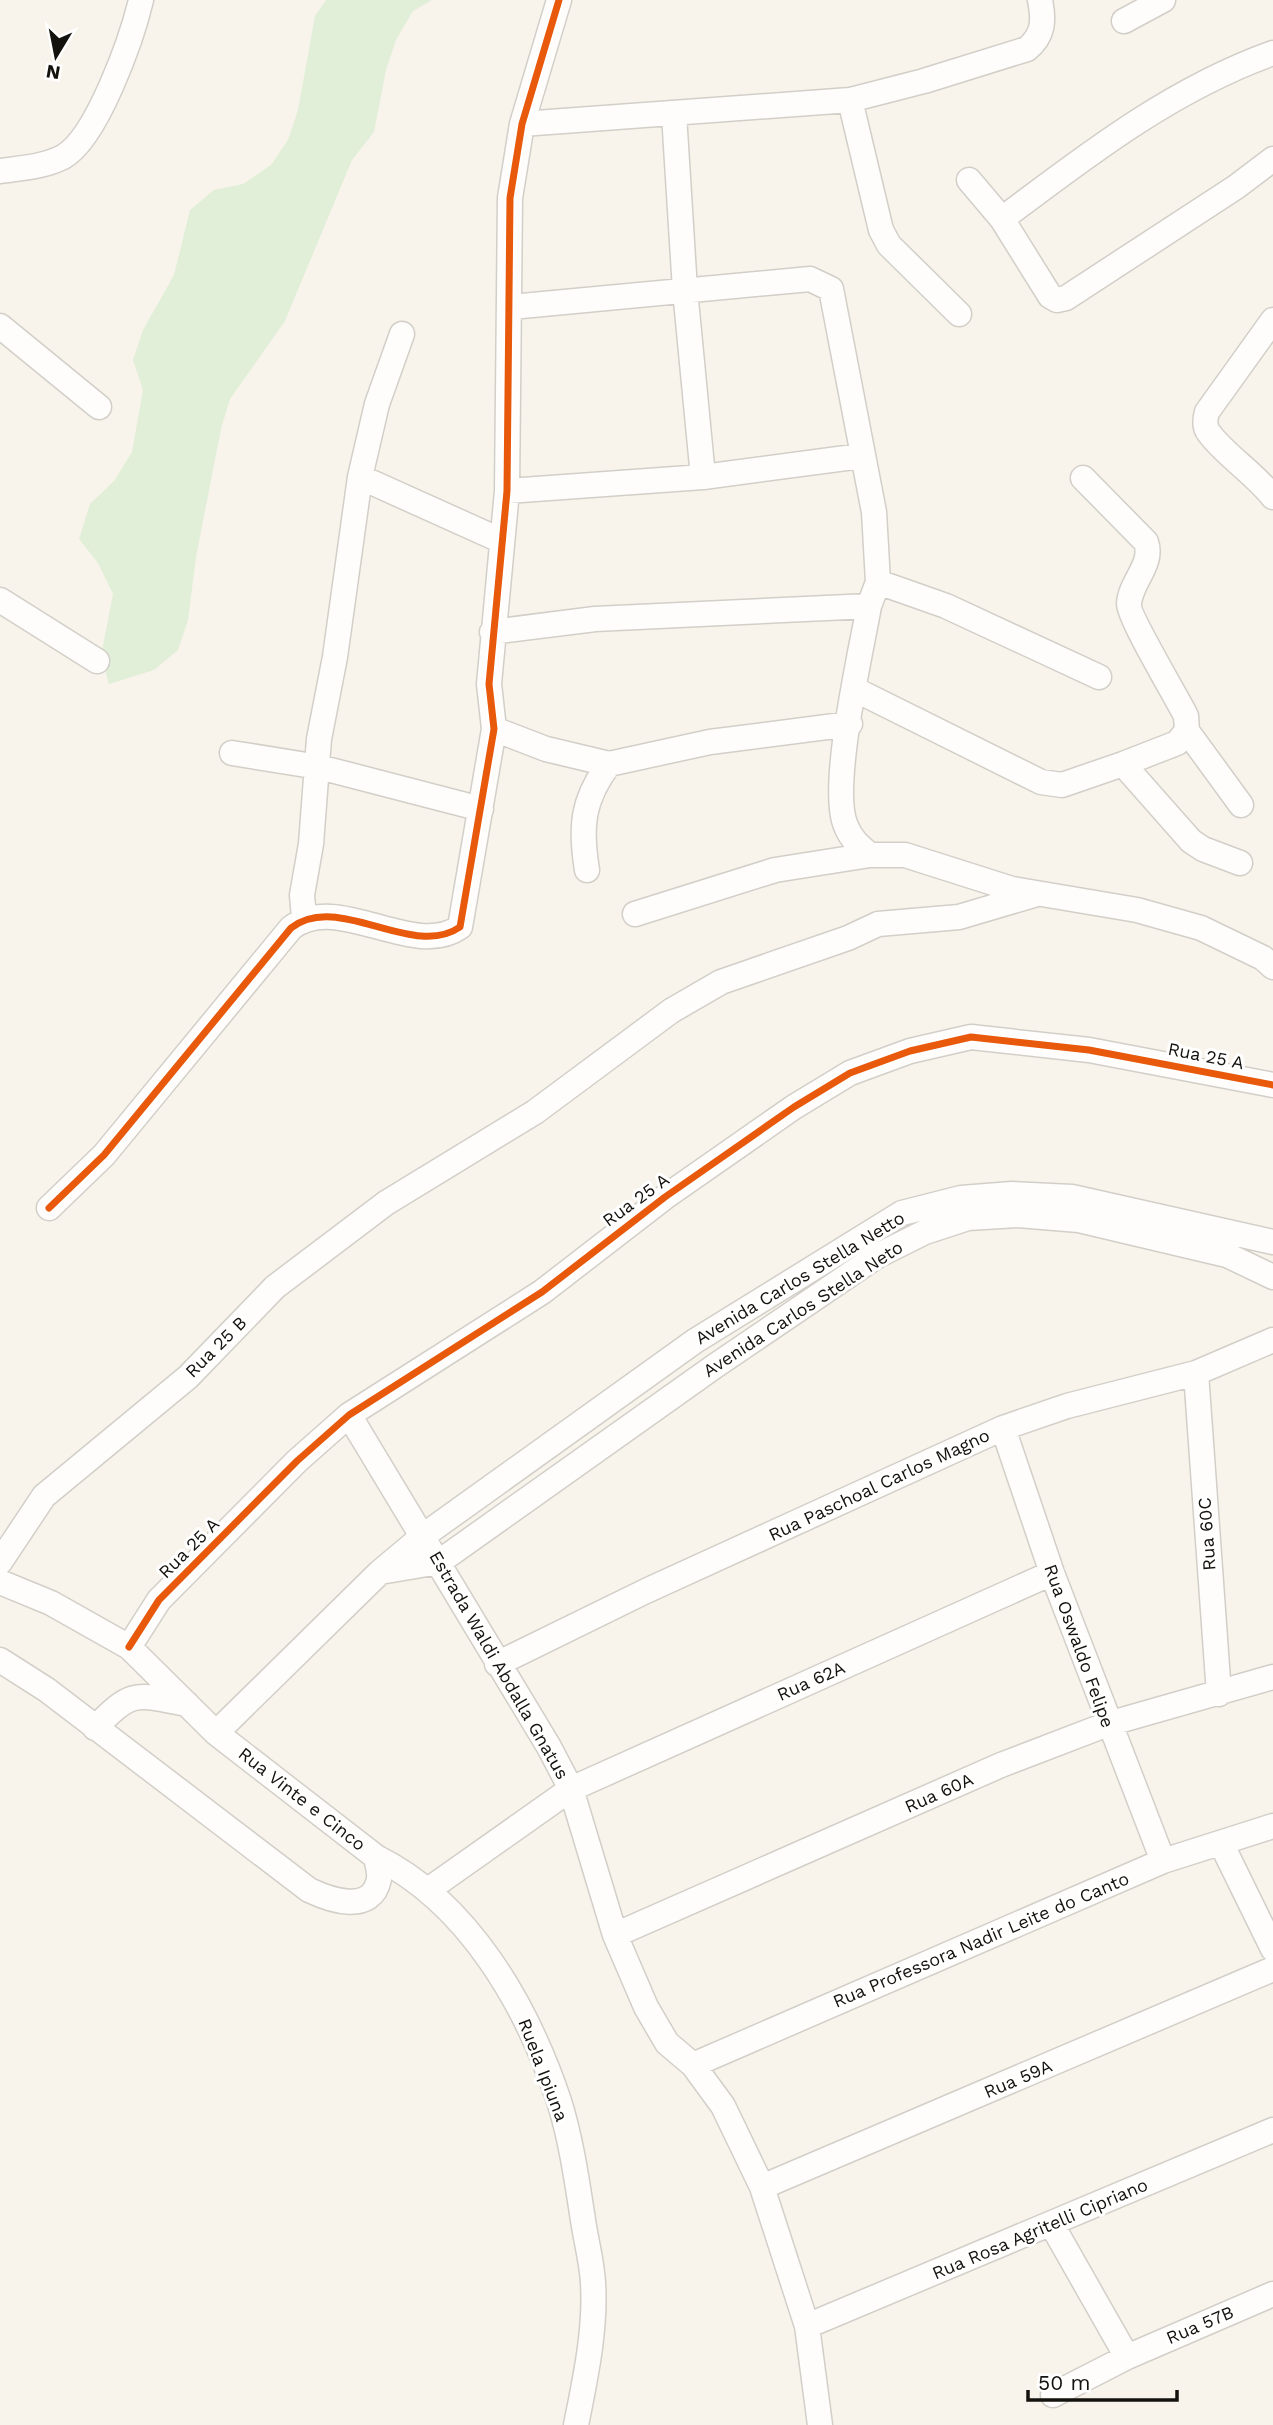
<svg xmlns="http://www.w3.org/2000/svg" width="1273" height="2425" viewBox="0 0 1273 2425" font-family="'Work Sans',sans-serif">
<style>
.green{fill:#e1eed8}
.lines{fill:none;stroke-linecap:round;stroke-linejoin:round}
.minor-casing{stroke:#d2cfc8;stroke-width:27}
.minor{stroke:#fefdfc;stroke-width:24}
.cycleway-casing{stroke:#fff;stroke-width:11}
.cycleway{stroke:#e8590c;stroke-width:7}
.labels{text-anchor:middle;stroke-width:6;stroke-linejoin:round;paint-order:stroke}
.street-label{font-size:18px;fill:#14120d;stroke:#fff}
</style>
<rect width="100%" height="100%" fill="#f8f4eb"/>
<!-- green -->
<path class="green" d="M326,0H432L413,11L396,40L386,70L374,132L352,160L285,321L230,399L221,429L196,557L188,620L178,650L154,670L109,684L101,656L113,594L98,563L79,539L90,504L114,481L132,452L143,390L133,360L143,330L174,275L190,210L214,190L243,184L271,165L288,140L298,110L315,16Z"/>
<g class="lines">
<defs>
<path id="minor" d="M1124,21L1163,0
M850,100L881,230L889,245L959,314
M674,114L685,290L703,477
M522,124L850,100L924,81L1027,49C1044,35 1044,20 1040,0
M0,171C22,168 43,167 63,157C97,138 132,38 141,0
M969,180L1002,219L1050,296L1057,300L1066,298L1236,187L1273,159
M1002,219C1087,155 1172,89 1273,53
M511,307L810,279L831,289L874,512L878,582L869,606C861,652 829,789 846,826C851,839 859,846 870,855
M1273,320L1207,412C1205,419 1204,427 1209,433C1224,454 1254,473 1273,497
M0,326L99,407
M360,477L502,541
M1083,478L1146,542C1154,564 1130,582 1129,604C1128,616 1177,698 1186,716L1187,731L1241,805
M507,491L703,477L861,456
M878,582L946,606L1099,677
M0,600L97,661
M492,632L595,619L869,606
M854,689L1041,782L1062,785L1123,764L1177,743L1187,731
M494,729L546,749L609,764L710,742L850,724
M232,753L319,767L481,809
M1123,764L1191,841L1203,849L1240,863
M587,870C580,827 582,800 609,764
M635,914L775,870L870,855H905L1012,889L1137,910L1201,928L1263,958L1273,967
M304,918L302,895L311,844L319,739L335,657L360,477L377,404L402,334
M49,1208L104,1155L291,928C338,891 413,960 460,927L494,729L489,684L507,491L510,198L522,124L559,0
M1196,1373L1219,1694
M349,1415L549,1747L571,1789L615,1935L646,2007L667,2043L693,2065L723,2106L762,2187L807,2326L820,2425
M1003,1428L1052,1573L1163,1861
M0,1562L44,1496L188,1377L275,1287L386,1203L535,1112L671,1011L721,982L848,938L878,924L959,917L1037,894
M380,1572L439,1562L715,1366L877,1256L925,1232L968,1218L1018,1215L1079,1220L1227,1255L1273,1277
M0,1582L51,1603L129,1647L216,1733L376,1857C377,1863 380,1873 379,1879C372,1915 330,1900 309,1890L47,1690L0,1660
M129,1647L159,1600L297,1461L349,1415L542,1292L665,1197L794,1107L850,1073L910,1051L971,1037L1089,1050L1273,1085
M497,1664L646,1591L1003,1428L1067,1406L1196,1373L1273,1340
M95,1728C133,1689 135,1694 187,1704
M216,1733L380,1572L423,1536L695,1341L902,1213L961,1198L1012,1194L1072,1197L1273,1242
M1221,1843L1273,1949
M376,1857C469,1903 527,2006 559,2101C571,2139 577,2181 583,2220C586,2241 592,2262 593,2283C596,2330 585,2380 576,2425
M428,1890L571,1789L1052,1573
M615,1935L1001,1765L1108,1724L1273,1677
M693,2065L1163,1861L1273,1826
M762,2187L1273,1969
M1052,2225L1127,2357
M807,2326L1273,2130
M1053,2395L1127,2357L1273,2294"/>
</defs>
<!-- minor casing -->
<use href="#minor" class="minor-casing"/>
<!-- minor -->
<use href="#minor" class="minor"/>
<defs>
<path id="cycleway" d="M49,1208L104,1155L291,928C338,891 413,960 460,927L494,729L489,684L507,491L510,198L522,124L559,0
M129,1647L159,1600L297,1461L349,1415L542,1292L665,1197L794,1107L850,1073L910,1051L971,1037L1089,1050L1273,1085"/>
</defs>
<!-- cycleway casing -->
<use href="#cycleway" class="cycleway-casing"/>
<!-- cycleway -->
<use href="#cycleway" class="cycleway"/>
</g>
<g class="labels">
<!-- street labels -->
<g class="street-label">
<text transform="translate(1206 1056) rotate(11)" y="6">Rua 25 A</text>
<text transform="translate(636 1200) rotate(-36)" y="6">Rua 25 A</text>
<text transform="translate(800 1278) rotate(-31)" y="6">Avenida Carlos Stella Netto</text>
<text transform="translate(803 1309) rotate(-33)" y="6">Avenida Carlos Stella Neto</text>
<text transform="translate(216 1347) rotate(-45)" y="6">Rua 25 B</text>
<text transform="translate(879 1485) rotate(-25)" y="6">Rua Paschoal Carlos Magno</text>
<text transform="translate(1207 1534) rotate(-94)" y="6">Rua 60C</text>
<text transform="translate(189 1548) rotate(-45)" y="6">Rua 25 A</text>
<text transform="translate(1079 1646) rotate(70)" y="6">Rua Oswaldo Felipe</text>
<text transform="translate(499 1665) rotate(60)" y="6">Estrada Waldi Abdalla Gnatus</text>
<text transform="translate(811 1681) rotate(-24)" y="6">Rua 62A</text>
<text transform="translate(939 1793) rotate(-24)" y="6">Rua 60A</text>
<text transform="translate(302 1799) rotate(38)" y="6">Rua Vinte e Cinco</text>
<text transform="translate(981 1940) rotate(-23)" y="6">Rua Professora Nadir Leite do Canto</text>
<text transform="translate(543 2070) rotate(69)" y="6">Ruela Ipiuna</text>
<text transform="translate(1018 2079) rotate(-23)" y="6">Rua 59A</text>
<text transform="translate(1040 2229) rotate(-23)" y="6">Rua Rosa Agritelli Cipriano</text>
<text transform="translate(1200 2325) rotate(-23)" y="6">Rua 57B</text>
</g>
</g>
<!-- north arrow -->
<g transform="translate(56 56) rotate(190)" stroke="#ffffff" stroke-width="5" paint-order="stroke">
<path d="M0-5L12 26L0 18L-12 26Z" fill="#14120d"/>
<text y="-10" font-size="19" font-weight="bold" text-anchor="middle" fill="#14120d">N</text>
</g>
<!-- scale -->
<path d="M1028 2390v10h149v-10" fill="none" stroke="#14120d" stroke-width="3.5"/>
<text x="1038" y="2390" font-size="21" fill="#14120d" stroke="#ffffff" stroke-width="5" paint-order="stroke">50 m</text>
</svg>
